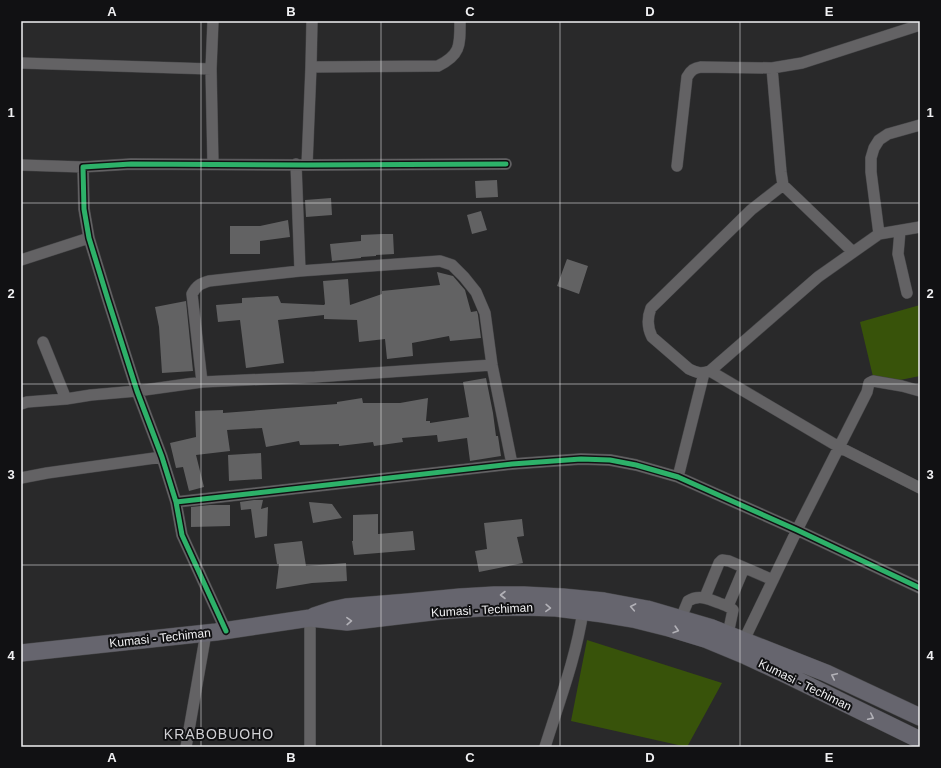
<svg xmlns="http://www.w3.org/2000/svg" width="941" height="768" viewBox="0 0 941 768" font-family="Arial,sans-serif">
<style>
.green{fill:#38530a}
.building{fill:#626263}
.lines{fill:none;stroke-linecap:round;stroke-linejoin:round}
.minor-casing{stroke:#464648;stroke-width:12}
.highway-casing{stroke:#464648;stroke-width:18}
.minor{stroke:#636264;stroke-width:11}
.highway{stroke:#66656e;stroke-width:17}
.cycleway-casing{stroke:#111113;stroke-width:8}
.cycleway{stroke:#2db169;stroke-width:5}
.oneway{stroke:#b2b1b7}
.grid{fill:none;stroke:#f0f0f2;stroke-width:1;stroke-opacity:0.55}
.labels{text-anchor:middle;stroke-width:4;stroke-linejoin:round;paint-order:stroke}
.street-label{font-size:12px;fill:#f0f0f2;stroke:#111113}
.quarter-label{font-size:14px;letter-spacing:1px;fill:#d0d0d4;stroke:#111113}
.neatline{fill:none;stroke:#f0f0f2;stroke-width:1.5}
.grid-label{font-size:13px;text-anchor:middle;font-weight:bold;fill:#f0f0f2}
</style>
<rect width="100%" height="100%" fill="#29292a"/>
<!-- green -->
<path class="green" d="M920,305V376L875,385L860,322Z
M587,640L722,683L687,747L571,721Z"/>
<!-- building -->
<path class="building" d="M497,180L498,197L476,198L475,181Z
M331,198L332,215L306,217L305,200Z
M481,211L487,230L472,234L467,215Z
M288,220L290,237L260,241V254H230V226H260Z
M382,234H393L394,254L376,255V256L361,257V258L332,261L330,244L361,241V235Z
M567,259L588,266L579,294L557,286Z
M437,272L453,276L465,290L471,312L477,311L478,315L481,338L450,341L449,336L412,343L413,356L387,359L385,339L359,342L357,320L324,319V315L278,320L284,363L246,368L240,320L218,322L216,305L242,303V298L278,296L281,303L324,305L325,304L323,281L348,279L350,305L382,294V291L440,285Z
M186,301L193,371L162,373L159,327L155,307Z
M486,378L493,413L496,436H498L501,456L470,461L467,438L438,442L437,435L402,438L403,442L374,446L373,442L339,446V444L300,445L299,441L266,447L262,428L227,430L230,451L196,455L204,487L189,491L183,467L176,468L170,443L196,437L195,411L223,410V413L337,404V402L362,398L363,403H400L428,398L426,421H430V423L469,417L463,382Z
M261,453L262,479L229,481L228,455Z
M254,500H263L261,509L268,507L267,536L255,538L251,509L241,510L240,502Z
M309,502L332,504L342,518L313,523Z
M210,505H230V526L191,527V507Z
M378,514V534L413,531L415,550L354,555L352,541H353V515Z
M522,519L524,536L517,537L523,563L479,572L475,551L487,549L484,523Z
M302,541L306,566L346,563L347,581L312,583L276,589L279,564H277L274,544Z"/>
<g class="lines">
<defs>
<path id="minor" d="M213,21L211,69L213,164
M21,63L211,69
M311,67L438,66C461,55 460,45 460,21
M772,68L781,172L783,185L853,252
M296,164L300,271
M21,165L83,167
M307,165L311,67L312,21
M677,166L687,77C691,70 694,68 701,67L772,68L802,63L920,25
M783,185L751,210L651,308C647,318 647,327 652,337L689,369C697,373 702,374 710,371L818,277L879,234L920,227
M900,231L898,254L907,293
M879,234L871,172V158L874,148L879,140L888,134L920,125
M21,260L89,238
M43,342L66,399L91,395L137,391L202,382L315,377L492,365
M710,371L839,447L920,488
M202,382L192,294C197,285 200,284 209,281L300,271L440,261L452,265L464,277L476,292L485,313L492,365L512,464
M21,404L27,402L66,399
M678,477L704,373
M21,478L47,473L162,457
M176,502L512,464L581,459L610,460L636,465L678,477L797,530L920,588
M705,597L719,563L722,560L729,561L773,580
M728,606L744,568
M681,618L688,601C699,594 709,599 719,603C724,605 729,606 733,610L728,634
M226,631L182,535L176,502L162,457L137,391L108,300L89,238L84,209L83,167L131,164L307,165L506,164
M744,640L797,530L867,392L869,383L873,381L902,386L920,391
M186,747L206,633
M310,747V618
M545,747C559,702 576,658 583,611"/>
<path id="highway" d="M314,616L332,610L346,607L408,602L460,597L494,595H524L563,597L604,601L647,609L712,628L826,673L920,717
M21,653L216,632L310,618L347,622L440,611L480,608L522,607L556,608L603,614L633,619L669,628L705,639L746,656L787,675L920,740"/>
</defs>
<!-- minor casing -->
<use href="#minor" class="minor-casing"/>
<!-- highway casing -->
<use href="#highway" class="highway-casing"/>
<!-- minor -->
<use href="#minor" class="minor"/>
<!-- highway -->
<use href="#highway" class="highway"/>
<defs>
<path id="cycleway" d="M176,502L512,464L581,459L610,460L636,465L678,477L797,530L920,588
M226,631L182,535L176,502L162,457L137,391L108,300L89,238L84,209L83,167L131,164L307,165L506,164"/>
</defs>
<!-- cycleway casing -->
<use href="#cycleway" class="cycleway-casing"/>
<!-- cycleway -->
<use href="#cycleway" class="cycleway"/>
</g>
<!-- one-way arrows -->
<defs><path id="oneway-chevron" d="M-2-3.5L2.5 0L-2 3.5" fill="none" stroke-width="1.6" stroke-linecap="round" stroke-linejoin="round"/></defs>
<g class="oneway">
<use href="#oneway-chevron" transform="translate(503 595) rotate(-180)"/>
<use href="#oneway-chevron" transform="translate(633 607) rotate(-169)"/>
<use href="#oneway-chevron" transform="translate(548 608) rotate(2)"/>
<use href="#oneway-chevron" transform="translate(349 621) rotate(-2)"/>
<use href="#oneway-chevron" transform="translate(676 630) rotate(17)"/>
<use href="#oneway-chevron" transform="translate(834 676) rotate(-155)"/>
<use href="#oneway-chevron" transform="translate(871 717) rotate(26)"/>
</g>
<!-- grid -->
<path class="grid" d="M201,21V747M381,21V747M560,21V747M740,21V747M21,203H920M21,384H920M21,565H920"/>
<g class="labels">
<!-- street labels -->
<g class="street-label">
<text transform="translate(482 610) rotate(-3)" y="4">Kumasi - Techiman</text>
<text transform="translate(160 638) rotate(-6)" y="4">Kumasi - Techiman</text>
<text transform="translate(805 685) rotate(26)" y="4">Kumasi - Techiman</text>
</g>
<!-- quarter labels -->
<g class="quarter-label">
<text x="219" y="739">KRABOBUOHO</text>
</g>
</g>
<!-- border -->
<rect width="941" height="768" fill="none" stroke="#111113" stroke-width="44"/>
<rect x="22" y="22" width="897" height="724" class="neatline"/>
<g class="grid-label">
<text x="112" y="16">A</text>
<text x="291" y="16">B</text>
<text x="470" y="16">C</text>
<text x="650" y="16">D</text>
<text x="829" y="16">E</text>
<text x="11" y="117">1</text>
<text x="930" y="117">1</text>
<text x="11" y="298">2</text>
<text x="930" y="298">2</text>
<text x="11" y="479">3</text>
<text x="930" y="479">3</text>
<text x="11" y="660">4</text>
<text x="930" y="660">4</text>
<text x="112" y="762">A</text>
<text x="291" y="762">B</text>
<text x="470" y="762">C</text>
<text x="650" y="762">D</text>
<text x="829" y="762">E</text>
</g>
</svg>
